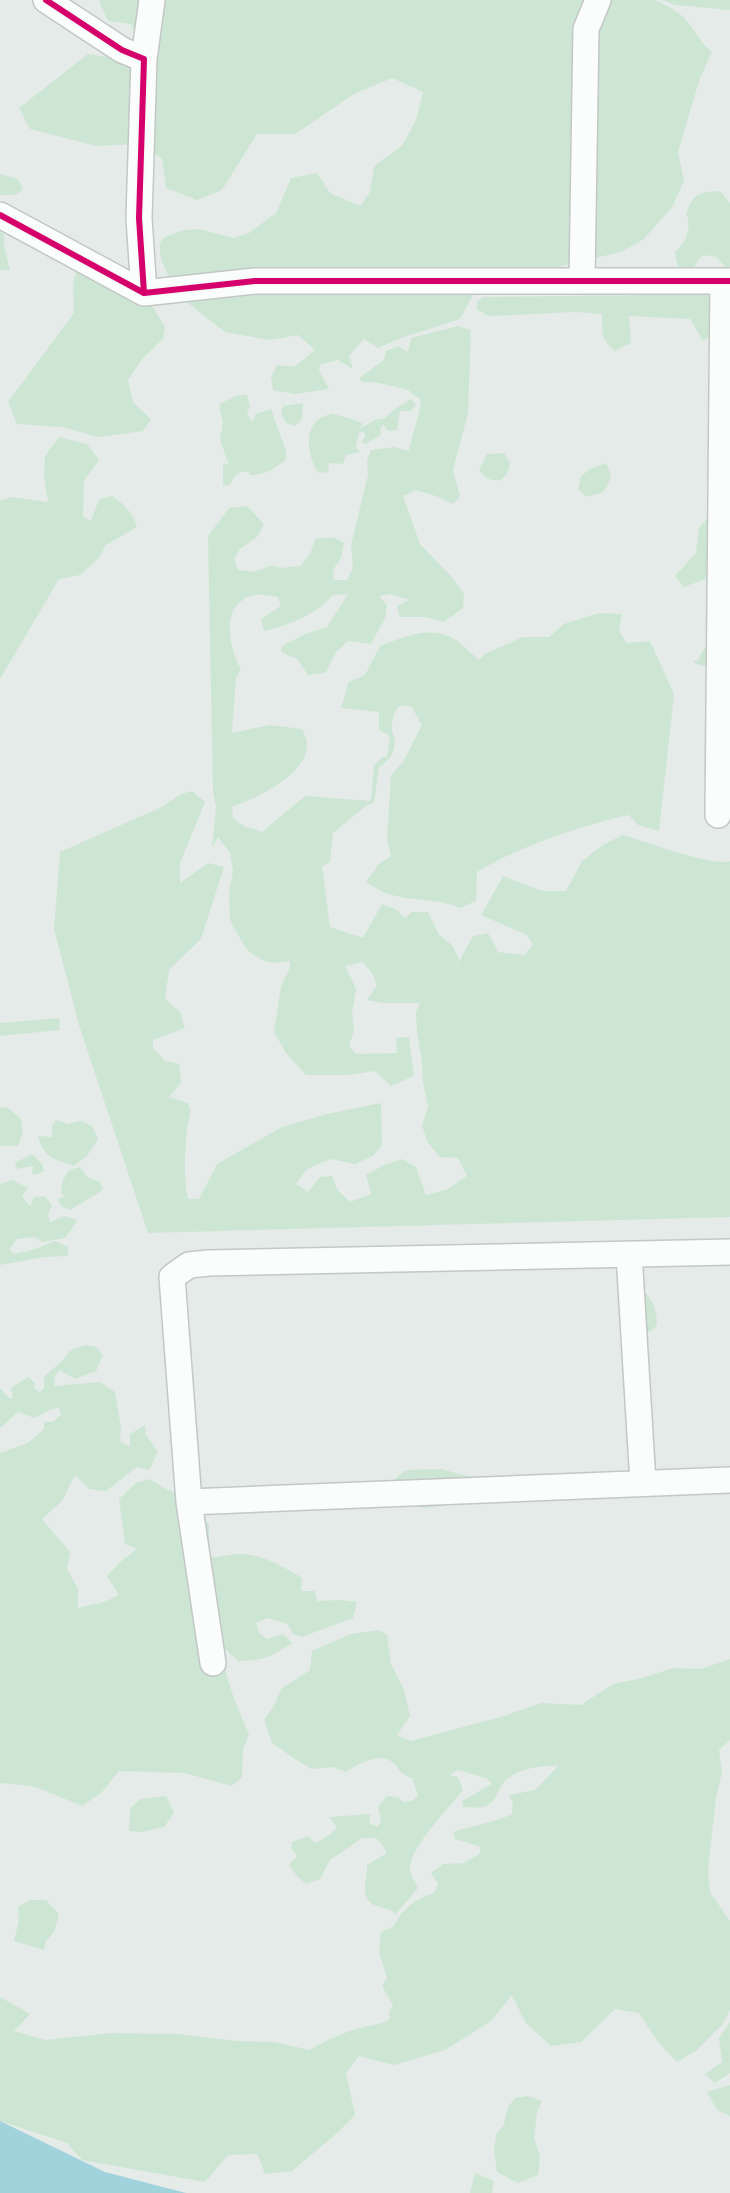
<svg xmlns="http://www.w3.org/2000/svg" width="730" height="2193" viewBox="0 0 730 2193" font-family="Inter,sans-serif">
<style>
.green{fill:#cde6d4}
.water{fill:#a1d3dd}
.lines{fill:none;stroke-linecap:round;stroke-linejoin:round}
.minor-casing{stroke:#c2c8c5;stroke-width:28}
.minor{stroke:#fbfcfc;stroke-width:25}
.cycleway-casing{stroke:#f3faf6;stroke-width:9}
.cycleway{stroke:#d6006c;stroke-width:6}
</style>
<rect width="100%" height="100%" fill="#e5ebe8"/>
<!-- green -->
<path class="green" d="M101,0H655C665,5 677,10 685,19C696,31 698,40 712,52L700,78L678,152L684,181L672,207L644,239L621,252L526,274L476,290L460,319L404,337L378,348L364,339L349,356L353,369L338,360L321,364L319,370L329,389L295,394L273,390L271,377L277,365L294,367L315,350L298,335L270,340L225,332L179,296L169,278L160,256V243L163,238L183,230L199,229L233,238L249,233L276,213L291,178L317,173L330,193L360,206L370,192L374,166L402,146L416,120L423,92L392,78L354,94L295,134H257L222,190L197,200L166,188L162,158L138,144L96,146L30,129L19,108L88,54L136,62L139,45L131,24L108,21L99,2Z
M662,0H730V10L675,5Z
M0,174L18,179L23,190L15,195H0Z
M720,191L730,203V284L726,268L717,257L703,255L698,260L692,271H679L675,252C685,244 693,227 686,214C693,193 699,192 720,191Z
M0,232L4,234V245L10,270H0Z
M77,268L151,304L165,327L163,339L143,358L128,380L133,402L151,419L143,431L98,437L62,427L17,424L8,402L74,313L73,284Z
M730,294V323L703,341L690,319L629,316L631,343L615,351C601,340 602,332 602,314L576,312L489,316L477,310V302L483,297Z
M458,326L471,330L468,413L453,470L460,496L453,504L439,497L416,490L403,496L420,544L452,577L464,594L463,608L444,622L426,617H400L397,606L409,600L391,594L379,596L387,605L385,618L371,644L348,641L337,651L325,673L308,675L297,659L281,652L282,646L305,634L327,627L348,594L333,595C315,615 290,625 264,631L261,619L281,606L278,597C272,596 261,594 254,595C220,603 228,647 241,669L236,678L232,733L270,725L302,729C304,733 307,739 307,744C308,775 256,798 232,807L233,818L244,826L262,832L305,796L371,801L374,765L383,757H387L390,736L379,730V712L341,708L349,682L365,675L380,646C401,638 430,625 452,638C462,643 470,653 479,660L485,654L523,637H549L564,624L599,613L622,614L619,630L626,643L650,641L674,694L659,831L638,825L629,815C582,825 518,847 477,872L476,901L460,908C434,897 407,902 383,892C377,889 371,885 366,882L379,864L391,856L387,840L391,775L403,762L422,725L411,706H399C395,712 391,721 392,729C392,733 395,736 395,741C395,753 389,761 379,767L374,803L367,805L333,833L330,862L322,866L330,927L363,938L382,904L397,910L405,918L412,912H428L439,935L452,945L459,959L456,967L473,936L488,933L498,952L524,955L533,945L527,935L481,915L503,876L543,891H566L582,861L603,845L623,835C646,841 710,867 730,861V1217L148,1233L79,1025L54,929L60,852L162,807L181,794L192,791L205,802L180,863V883L208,863L224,867L201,939L169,970L165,999L180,1012L185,1028L153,1040V1048L165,1061L179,1064L181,1083L169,1097L188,1103C193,1115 188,1117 187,1129C185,1151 183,1178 188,1199H199L217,1164L282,1127L327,1114L381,1103L382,1145L373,1156L355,1164L330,1159L307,1169L296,1184L308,1192L320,1177L332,1176L337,1189L350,1202L371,1194L366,1175L384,1165L402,1159L416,1167L426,1195L446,1190L467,1176L458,1158L440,1157L428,1143L422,1126L428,1106L423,1083L422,1062L417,1032L416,1012L420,1003H384L367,1000L377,985L372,973L363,962L345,966L356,989L352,1013L354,1031L349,1046L356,1054L397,1053L396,1038L409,1037L414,1076L391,1086L375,1071L349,1075H306L286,1053L274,1032L281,986L290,967V961L272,963L260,959L247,950L230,921L229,893L233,871L230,853L218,837L212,848L216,807L213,792L208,536L229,508L247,506L264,524L257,537L240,549L234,559L238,570L254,572L272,565L280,568L300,566L310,554L315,539L333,537L344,543L341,558L333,570L334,580H347L353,568L351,545L368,475L367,460L371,450L394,447L409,451C412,434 419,418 421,400L408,390L379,383L363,382L359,378L384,360L386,351L398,346L408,352L411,338Z
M238,395H247L250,406L247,413L252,422L256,414L271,409L286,451V459C276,468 264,476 250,475L249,472C237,471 235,475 230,485L223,486V466L224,463L229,465L220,440L223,422L219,404Z
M411,399L416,405L411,411H400L397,430L387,431L383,424L380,430L381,435L366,444L361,442L366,435L363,432L359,433L356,447L360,452L346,455L343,464L329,463L328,472L319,473C310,463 304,436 314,424C317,419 326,416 331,413C342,417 353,418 363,424L358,429L375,420L385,418L395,409Z
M303,403L302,419L295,426L286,423L281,413L283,406Z
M59,437L87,444L99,460L84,481L83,517L91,521L99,499L112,496C125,505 133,513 137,527L106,545L98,559L80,575L59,579L0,679V501L11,497L48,502L44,476L45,456Z
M504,453L510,463L508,472L501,480C490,481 486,479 479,470L487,454Z
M607,463L611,478L603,492L587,497L578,489L581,476L590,469Z
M718,506L716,575L684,587L675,576L696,553L699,528Z
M706,646L715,651L714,668L696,664L692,661H697Z
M59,1018L60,1030L0,1036V1023Z
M0,1107L8,1108L21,1119L23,1133L18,1146H0Z
M56,1120L68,1124L81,1121L92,1126L98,1139L87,1156L74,1166C54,1159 44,1158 38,1136L52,1137V1126Z
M32,1154L42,1164L44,1172L32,1175L33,1166L16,1169L15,1163Z
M80,1167L87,1177L100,1182L103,1190L70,1210L61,1206L58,1199L65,1196L61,1193L62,1182L69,1170Z
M12,1180L28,1188L22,1197L30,1206L34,1197L45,1196L52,1206L48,1214L50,1222L64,1216L78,1220L65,1238L43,1242L34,1237L17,1239L9,1250L15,1254L32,1250L55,1241L68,1247V1256L44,1257L0,1265V1184Z
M637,1293L647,1294C654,1304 657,1312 657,1325L651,1331L644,1332Z
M85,1345L96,1347L103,1355L96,1371L75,1379L59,1370L55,1377L54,1386L100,1382L115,1392L121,1428L120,1441L130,1447V1434L145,1425L146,1435L158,1452L149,1470L137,1467L106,1491L89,1489L75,1475L62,1501L42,1519L70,1552L67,1569L78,1589V1608L104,1602L119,1595L107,1576L120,1562L137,1549L125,1544L119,1499L136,1483L150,1479L167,1490L184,1495L197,1509L209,1525V1558C219,1557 230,1554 240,1554C262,1554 284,1567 302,1578L301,1591H315L317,1601L340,1600L357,1602L353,1618L302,1637L293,1634L287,1624L268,1618L256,1623L259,1633L267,1639L283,1634L292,1643C271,1657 263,1661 238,1661L224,1648C223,1680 238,1705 249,1735L243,1749L242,1778L231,1786L185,1773L119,1771L102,1792L82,1806L36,1787L4,1783L0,1784V1453L28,1443L44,1429V1422H53L61,1415L59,1408L52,1409L34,1418L18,1412L0,1428V1388L9,1398H13L11,1388L28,1377L35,1383L34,1389L40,1392L44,1388V1377L64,1359L69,1351Z
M441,1469L472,1477L474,1497C447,1506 415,1517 393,1494L396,1478L406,1470Z
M379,1630L387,1635L391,1664L404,1690L410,1716L397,1735L411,1741L504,1716L541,1703L581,1705L613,1684L642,1678L673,1668L701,1669L730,1659V1740L719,1750L722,1772L716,1797L708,1869L710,1892L730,1921V2010L722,2025L697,2050L677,2062L658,2042L639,2013L615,2009L581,2042L551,2046L526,2023L512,1995L491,2021L445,2050L394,2065L359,2056L346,2073L355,2115L336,2134L292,2171L265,2174L257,2154L228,2155L205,2182L82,2160L67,2143L0,2121V1997L30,2014L14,2031L45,2040L112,2033L178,2034L237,2041L275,2042L309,2050C326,2041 341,2033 360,2028C371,2025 379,2025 390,2019L389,2013L393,2005L382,1986L387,1978L379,1952L381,1932L394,1926C402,1908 417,1899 435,1892L438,1884L431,1873L443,1864L464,1863L479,1854L481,1847L455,1839L453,1832C473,1825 493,1823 512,1814L513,1803L509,1795L535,1790L558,1766C543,1764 510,1770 502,1785C496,1794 496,1801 486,1806C480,1809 470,1807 463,1807L462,1801L492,1784L486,1778L458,1770L449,1775L458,1777L463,1790C449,1808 412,1845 410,1867C409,1874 415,1882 418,1888L396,1914C388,1907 383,1909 374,1905C358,1897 368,1878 367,1865L387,1853L383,1846L376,1838H362L330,1860L320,1879L306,1884L297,1876L289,1865L297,1856L291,1848L292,1842L308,1836L316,1843L331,1834L337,1827L329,1817L371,1814L369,1823L378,1827L381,1820L378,1807L387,1796L398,1797L403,1802L412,1801L418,1796L412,1778C395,1772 400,1766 391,1761C376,1753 358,1764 346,1772L333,1767L312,1769L295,1759L272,1743L264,1720L275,1704L281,1689L310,1670L312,1651L351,1634Z
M166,1796L174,1813L164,1827L142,1832L129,1831L130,1809L140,1799Z
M30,1900H46L59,1914L54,1932L46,1941L44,1950L14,1941L19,1920L18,1907Z
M730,2022V2073L715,2083L705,2074L722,2062L719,2038Z
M730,2085V2116L717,2110L707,2092Z
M528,2096L542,2101L537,2113L534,2138L540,2156L538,2175L518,2183L497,2172L494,2151L496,2135L504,2124L508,2107L515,2098Z
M475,2173L494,2181L492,2193H470Z"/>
<!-- water -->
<path class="water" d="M0,2121L105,2172L186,2193H0Z"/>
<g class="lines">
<defs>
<path id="minor" d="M46,0L122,50L144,59L139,218L144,293
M144,59L152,0
M0,215L144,293L255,281H730
M582,281L586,29L598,0
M718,815L723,281
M629,1254L643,1483
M189,1502L730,1480
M213,1663L189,1502L172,1277L189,1265L209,1263L730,1252"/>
</defs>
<!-- minor casing -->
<use href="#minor" class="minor-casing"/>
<!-- minor -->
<use href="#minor" class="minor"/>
<defs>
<path id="cycleway" d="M46,0L122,50L144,59L139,218L144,293
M0,215L144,293L255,281H730"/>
</defs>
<!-- cycleway casing -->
<use href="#cycleway" class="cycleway-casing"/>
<!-- cycleway -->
<use href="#cycleway" class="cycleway"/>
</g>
</svg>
